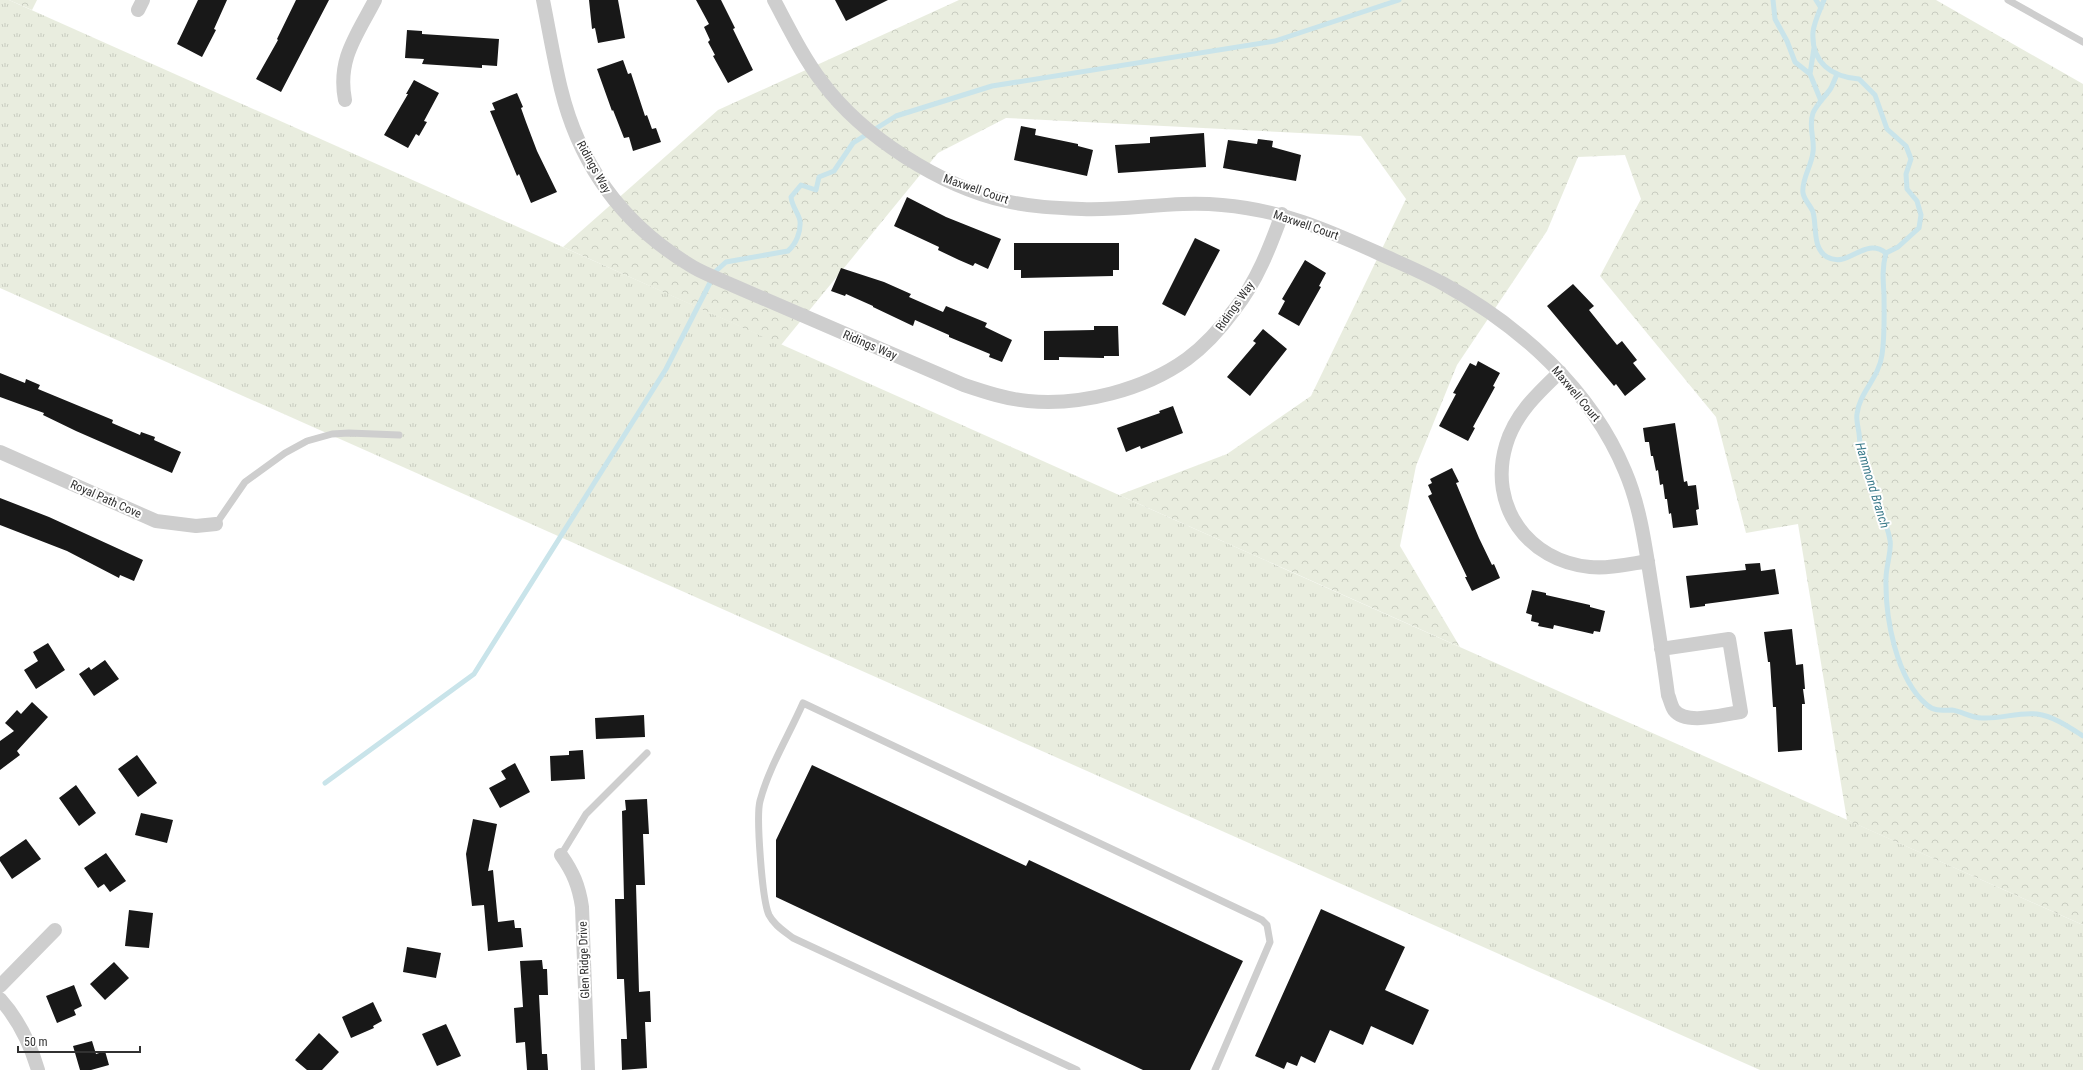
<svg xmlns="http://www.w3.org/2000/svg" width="2083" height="1070" viewBox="0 0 2083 1070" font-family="'Roboto Condensed',sans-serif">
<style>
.grass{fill:url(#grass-tufts)}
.forest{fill:url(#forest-crowns)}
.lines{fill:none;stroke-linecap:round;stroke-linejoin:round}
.stream{stroke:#c9e4ea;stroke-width:5}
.building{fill:#181818}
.service{stroke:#cecece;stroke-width:7}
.minor{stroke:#cecece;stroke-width:14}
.labels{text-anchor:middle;stroke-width:4;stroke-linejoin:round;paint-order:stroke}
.street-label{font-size:12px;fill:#313131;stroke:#fff}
.water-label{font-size:13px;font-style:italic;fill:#3d7c8c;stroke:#fff}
</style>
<defs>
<pattern id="grass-tufts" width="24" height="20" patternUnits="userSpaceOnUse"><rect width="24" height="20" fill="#e9eddf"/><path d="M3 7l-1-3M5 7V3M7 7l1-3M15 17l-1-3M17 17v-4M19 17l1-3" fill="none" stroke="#c8ccc0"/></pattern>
<pattern id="forest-crowns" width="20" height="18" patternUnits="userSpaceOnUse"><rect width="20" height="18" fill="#e9eddf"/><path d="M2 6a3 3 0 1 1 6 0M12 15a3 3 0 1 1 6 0" fill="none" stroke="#c8ccc0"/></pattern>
</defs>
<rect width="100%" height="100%" fill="#fff"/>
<!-- grass -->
<path class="grass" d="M0,0H9L2083,925V1070H1760L0,288Z"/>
<!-- forest -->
<path class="forest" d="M9,0H37L32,10Z
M959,0H1936L2083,84V925L1847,820L1798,524L1746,533L1716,417L1600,276L1641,199L1625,155L1578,157L1547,231L1457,365L1416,466L1400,546L1460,647L1119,495L1227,454L1311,396L1406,199L1361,136L1006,118L938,153L781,345L563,247L718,110Z"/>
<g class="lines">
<!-- stream -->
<path class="stream" d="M1773,0L1775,19L1787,41L1795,62L1810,74L1821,101
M1816,0L1821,8
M1824,0C1820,10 1814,22 1813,32C1811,63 1832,77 1859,79L1875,95L1887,129L1906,146L1911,159L1906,174L1907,189L1917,201L1921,215L1919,228L1898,247L1886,253C1882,267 1883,280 1884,294C1884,314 1885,335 1882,355C1879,378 1859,393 1857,414C1856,419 1858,427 1859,433C1860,451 1864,471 1871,489C1878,506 1887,522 1890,540C1892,549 1886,567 1886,578C1885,617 1896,679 1927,705C1935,712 1943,710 1952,710C1961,711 1971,718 1982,718C2001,719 2018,712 2037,714C2053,716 2069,727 2083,736
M1810,74L1814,48
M1837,74C1835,79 1833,84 1831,88C1825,97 1817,104 1813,113C1808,127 1815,139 1813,152C1812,165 1801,180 1803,193C1804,200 1811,206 1813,212C1817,226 1812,248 1827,257C1849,269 1864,236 1886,253
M325,783L474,674L666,369L716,271L726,262L788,251C796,244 801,232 800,221C799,214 792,207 791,197L801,185L816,190L819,177L834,171L853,143L896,116L992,86L1275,41L1399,0"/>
</g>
<!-- building -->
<path class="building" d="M198,0H227L214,29L216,30L202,57L177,44Z
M296,0H329L281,92L256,79L278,40L277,39Z
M589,0H618L625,38L598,43L595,28L592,29Z
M696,0H721L735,28L733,29L753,70L728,83L713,56L715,55L708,42L710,40L704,27L709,24Z
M835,0H888L846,21Z
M407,30L422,31V34L499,39L497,66L482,65V68L422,64L424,59L405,58Z
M623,60L628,74L631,73L645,116L647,115L652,129L656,128L661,142L633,151L629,137L624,138L613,110L612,111L597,69Z
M414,80L439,93L424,121L427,122L419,136L416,134L408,148L384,135L408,94H406Z
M517,93L523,107L521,108L526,122L537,151L557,192L531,203L519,174L517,176L490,111L495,110L492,103Z
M1021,126L1036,129L1035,135L1078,144V146L1093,150L1087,176L1014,160Z
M1204,133L1206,167L1118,173L1115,145L1150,143V137Z
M1258,139L1273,141L1272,147L1301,155L1296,181L1223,168L1228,140L1257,144Z
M907,197L946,217L1001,239L988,269L975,263L973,266L959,260L938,250L939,247L894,226Z
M1195,238L1220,250L1185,316L1162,304Z
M1014,243H1119V270H1113V276L1021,278V270H1014Z
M1305,260L1326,273L1319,286L1321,287L1299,326L1278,314L1285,301L1282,299Z
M841,268L884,282L911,294L909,297L943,312L946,306L987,323L985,327L1012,340L1002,362L989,357L990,354L949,337V335L915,320L913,326L873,307V306L846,294L845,296L831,291Z
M1573,284L1594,306L1589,310L1617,345L1622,341L1637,360L1633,363L1646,379L1625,396L1616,384L1614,386L1547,306Z
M1094,326H1118L1119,356H1104V358L1059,357V360H1044V331L1094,330Z
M1263,329L1287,349L1250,396L1227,377L1256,343L1253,341Z
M1478,361L1500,373L1493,386L1495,387L1473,427L1475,428L1468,441L1439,426L1456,394L1453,393L1470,363L1476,366Z
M0,373L25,383L26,379L40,385L38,389L113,420L112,423L140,435L141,432L155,437L154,440L181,452L172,473L76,431L43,415L44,413L0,397Z
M1173,406L1183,433L1141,449L1140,446L1126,452L1117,428L1160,413L1159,411Z
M1675,423L1684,482L1687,481L1688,486L1696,485L1699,509L1696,510L1698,525L1673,528L1671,513L1669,514L1667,499H1665L1663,484L1660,485L1658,470L1656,471L1653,456H1651L1649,442H1645L1643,428Z
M1452,468L1459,482L1456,483L1479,538L1492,565L1494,564L1500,578L1472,591L1465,577H1467L1428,496L1432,494L1428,485L1432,483L1430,479Z
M0,498L49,517L143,560L134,581L120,575L119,578L67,551L0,525Z
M1760,563L1761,571L1775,569L1779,594L1705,604V606L1690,608L1686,576L1746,570L1745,564Z
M1532,590L1546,593V595L1590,605V607L1605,611L1600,632L1594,631L1593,634L1554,625L1553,629L1538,626L1539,623L1531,621L1532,615L1526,613Z
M1792,629L1796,665L1803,664L1805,689H1803L1805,704H1802V750L1778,752L1776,707H1773L1770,662H1768L1764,632Z
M48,643L65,670L36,689L24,670L38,661L33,652Z
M105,660L119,679L94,696L79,674L89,667L91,670Z
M32,702L48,717L17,751L20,755L0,770V741L14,731L5,723L17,710L21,714Z
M644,715L645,737L596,739L595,718Z
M583,750L585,779L551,781L550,756L569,755V751Z
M137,755L157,783L138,797L118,769Z
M515,763L530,792L500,808L489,788L506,779L501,771Z
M812,765L1026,866L1029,860L1243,961L1190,1070H1143L776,897V840Z
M76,785L96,813L79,826L59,798Z
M647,799L649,834H643L645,885H636L639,992L650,991L651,1022H645L647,1068L622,1070L621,1039H627L624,979H617L615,899H624L622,811L626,810L625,800Z
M141,813L173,820L167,843L135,835Z
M473,819L497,824L488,871L493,870L498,922L514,920L515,928H521L523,947L488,951L484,905L472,906L466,854Z
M26,839L41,859L12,879L0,861V857Z
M106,853L126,881L110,892L104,884L98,888L84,868Z
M1321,909L1405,947L1385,990L1429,1010L1413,1045L1371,1026L1363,1045L1330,1030L1315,1063L1301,1056L1297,1066L1287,1062L1284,1069L1255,1056Z
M129,910L153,913L149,948L125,946Z
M407,947L441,953L436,978L403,972Z
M542,960L543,969H547L548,995H539L542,1054H547L548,1070H527L525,1042L516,1043L514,1008L523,1007L520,961Z
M114,962L129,978L105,1000L90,984Z
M74,985L82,1006L74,1010L76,1015L57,1023L46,996Z
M373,1002L382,1021L373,1026L374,1028L351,1038L342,1017Z
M446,1024L461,1056L437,1066L422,1034Z
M319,1033L339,1052L322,1070H307L295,1060Z
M92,1041L96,1054L105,1051L109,1065L91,1070H80L73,1046Z"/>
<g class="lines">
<!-- service -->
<path class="service" d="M2008,0L2083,42
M216,524L245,482L285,453L307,441L332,434L349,433L399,435
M561,855L586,814L647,753
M1077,1070L793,938C784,931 774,925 769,915C762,900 756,816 760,801C769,767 789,735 803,703L1262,920L1267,925L1270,942L1215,1070"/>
<!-- minor -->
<path class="minor" d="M543,0C549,30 554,60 561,89C580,167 624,226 693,267C705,274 719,279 732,285L964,385C985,392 1006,399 1028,401C1081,406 1144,390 1187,359C1206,345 1221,328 1235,309C1257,281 1270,247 1282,214
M774,0C789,28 803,57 822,82C863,137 940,186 1006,201C1031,207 1057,208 1082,209C1128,211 1175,200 1222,205C1281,210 1325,229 1378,253C1400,263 1422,272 1442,283C1519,325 1591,389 1625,471C1640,506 1645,544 1651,582C1657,619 1663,657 1668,695C1670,699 1671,706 1674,710C1686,726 1724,714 1741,712L1729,639L1661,649
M138,10L143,0
M345,100C337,59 357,35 375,0
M1560,372C1538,393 1515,414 1506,445C1488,506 1528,561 1590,567C1609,569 1629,564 1648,561
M0,452L156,521L196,526L216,524
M561,855C573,872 579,886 582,907L588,1070
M0,986L55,930
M0,999C19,1020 30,1043 38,1070"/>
</g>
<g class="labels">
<!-- street labels -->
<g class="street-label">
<text transform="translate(594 167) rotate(61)" y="4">Ridings Way</text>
<text transform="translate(976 189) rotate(19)" y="4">Maxwell Court</text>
<text transform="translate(1306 225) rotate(19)" y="4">Maxwell Court</text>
<text transform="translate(1235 306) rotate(-55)" y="4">Ridings Way</text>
<text transform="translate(870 345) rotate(23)" y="4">Ridings Way</text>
<text transform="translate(1576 394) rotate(50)" y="4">Maxwell Court</text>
<text transform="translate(106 499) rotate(24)" y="4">Royal Path Cove</text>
<text transform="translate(584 960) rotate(-92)" y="4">Glen Ridge Drive</text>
</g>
<!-- water labels -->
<g class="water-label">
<text transform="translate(1873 485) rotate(73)" y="5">Hammond Branch</text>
</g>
</g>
<!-- scale -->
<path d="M18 1046v6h122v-6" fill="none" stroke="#313131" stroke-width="2"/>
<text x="24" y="1046" font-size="12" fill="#313131" stroke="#ffffff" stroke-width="3" paint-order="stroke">50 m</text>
</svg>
